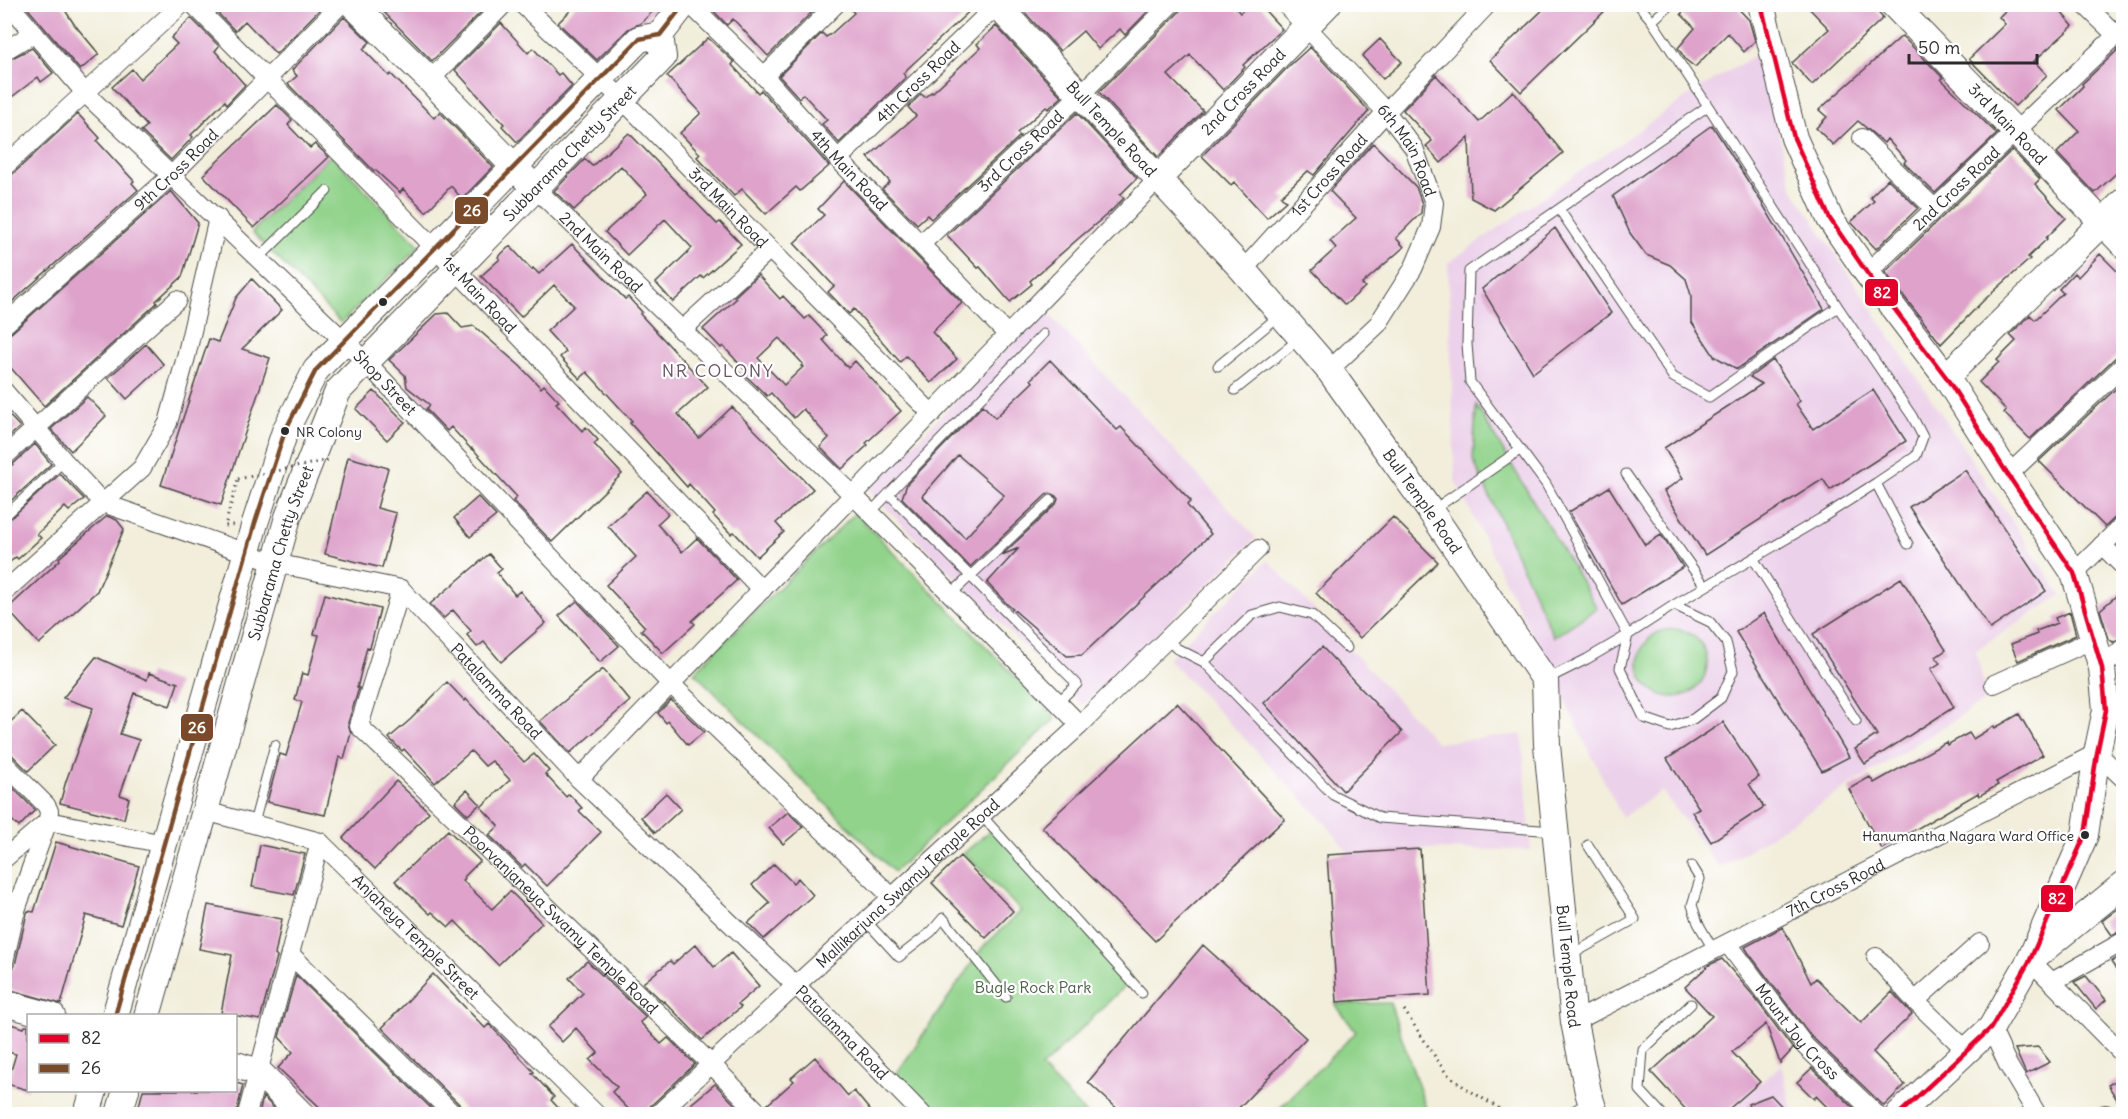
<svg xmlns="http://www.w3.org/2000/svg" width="2128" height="1119" viewBox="0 0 2128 1119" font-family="Delius,sans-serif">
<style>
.built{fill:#ecd1ea}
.green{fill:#91d38b;stroke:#5e7f5b;stroke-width:1.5}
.building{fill:#dea2cb;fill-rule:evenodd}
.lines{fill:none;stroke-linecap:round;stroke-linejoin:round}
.lane-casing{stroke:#494845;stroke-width:11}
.street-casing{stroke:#494845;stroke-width:20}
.secondary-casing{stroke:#494845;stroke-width:28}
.path{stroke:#494845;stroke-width:3;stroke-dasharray:1.5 4.5;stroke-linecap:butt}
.lane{stroke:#fff;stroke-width:9}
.street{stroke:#fff;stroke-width:18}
.secondary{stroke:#fff;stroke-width:26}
.path-bridge{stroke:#494845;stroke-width:3;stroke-dasharray:1.5 4.5;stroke-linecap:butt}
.bus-1-casing{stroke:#fff;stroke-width:9}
.bus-2-casing{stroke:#fff;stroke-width:9}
.bus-1{stroke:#e4002b;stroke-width:4.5}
.bus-2{stroke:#7a4b2a;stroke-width:4.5}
.bus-dot{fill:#2b2b2b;stroke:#fff;stroke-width:2}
.labels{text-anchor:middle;stroke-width:4.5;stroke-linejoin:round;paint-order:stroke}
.bus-label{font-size:14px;fill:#2b2b2b;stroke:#fff;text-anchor:start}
.street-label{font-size:16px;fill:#2b2b2b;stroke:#fff}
.park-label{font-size:16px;fill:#4a5d48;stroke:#fff}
.neighbourhood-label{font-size:18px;letter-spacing:1.5px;fill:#6a5563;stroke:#fff}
.line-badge{stroke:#fff;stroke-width:2}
.badge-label{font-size:16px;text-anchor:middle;font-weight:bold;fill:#fff}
</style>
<rect width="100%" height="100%" fill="#fff"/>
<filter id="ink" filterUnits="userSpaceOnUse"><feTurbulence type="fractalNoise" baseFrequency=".0167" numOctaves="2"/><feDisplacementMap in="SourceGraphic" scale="12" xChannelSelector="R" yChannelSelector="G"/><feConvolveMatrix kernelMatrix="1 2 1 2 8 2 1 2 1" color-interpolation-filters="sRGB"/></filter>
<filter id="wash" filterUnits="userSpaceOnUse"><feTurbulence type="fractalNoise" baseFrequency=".008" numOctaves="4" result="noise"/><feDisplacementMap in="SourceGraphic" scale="24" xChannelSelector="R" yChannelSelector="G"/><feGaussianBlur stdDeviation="1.35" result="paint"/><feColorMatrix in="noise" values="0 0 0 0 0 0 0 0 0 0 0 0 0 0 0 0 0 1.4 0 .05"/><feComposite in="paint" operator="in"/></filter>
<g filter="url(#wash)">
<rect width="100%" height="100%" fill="#f2eedb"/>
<!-- built -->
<path class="built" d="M1759,53L1793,190L2061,595L1976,650L1987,699L1720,868L1662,791L1622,817L1455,480L1448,263L1697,90Z
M1045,310L1256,538L1083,706L868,490Z
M1268,560L1437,743L1522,734L1531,850L1421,849L1349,854L1327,825L1168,659Z
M1781,1065L1793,1114H1725Z"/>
<!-- green -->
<path class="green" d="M331,155L420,246L341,323L252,232Z
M1476,405L1597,608L1554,637L1473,460Z
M855,513L1056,718L894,872L694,672Z
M1639 663a34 34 0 1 1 68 0a34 34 0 1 1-68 0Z
M993,828L1132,979L1041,1068L1086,1114H928L893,1079L982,948L1021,911L964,853Z
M1390,1003L1428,1114H1274L1356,1032L1335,1004Z"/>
<g id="blocks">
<!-- building -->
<path class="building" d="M24,4H61L74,24L99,54L80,70Z
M209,4H325L276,54L245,21L235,31Z
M376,4H484L486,7L432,61Z
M577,4H660L641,23L628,29L597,60L558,23Z
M707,4H820L768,56L733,19L727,25Z
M847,4H977L903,73L906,77L839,143L822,124L827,120L803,94L799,98L779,76L822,33L826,37L831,34L854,13Z
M1017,4H1155L1125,35L1120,29L1098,49L1083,31L1060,51Z
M1182,4H1232L1240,13L1250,4H1259L1282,29L1243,65L1245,67L1223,90L1190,55L1168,75L1203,111L1158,157L1099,92L1179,12Z
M1549,4H1612L1521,92L1490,60Z
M1690,4H1734L1749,20L1755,41L1744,52L1728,33L1695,67L1686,60L1678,48L1695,28L1681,14Z
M1805,4H1870L1883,18L1812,85L1792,63L1829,29Z
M2012,4H2054L2073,26L2034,61L2047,75L2015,106L1969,59L2005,24L1999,17Z
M344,17L370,42L363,49L389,76L391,74L434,118L440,112L493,167L462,199L451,186L426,212L403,189L400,193L375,170L374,171L288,84L297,76L292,70Z
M191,18L219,46L215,51L245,85L227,104L225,101L191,135L193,137L171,160L141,131L147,126L112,87L132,69L140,79L177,44L171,38Z
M501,23L528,53L533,48L558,75L561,73L572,86L517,142L502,126L504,124L455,70Z
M996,26L1062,97L1048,109L1046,107L1017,133L1020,136L931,219L927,215L917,224L882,189L890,182L868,157L916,116L908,107L921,94L925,97L931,92L932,93L980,48L977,44Z
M1902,36L1943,78L1941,79L1997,134L1935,193L1904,163L1906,160L1887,139L1884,143L1858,121L1833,145L1816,128L1827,117L1819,110Z
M708,38L734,62L732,65L758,93L761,90L829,166L800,191L796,187L766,214L742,189L734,196L697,157L700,154L680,133L701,113L667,76Z
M1380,39L1402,62L1383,79L1362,56Z
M2124,44V166L2095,193L2057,153L2079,131L2059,110L2083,86L2082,84Z
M1310,47L1369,111L1314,175L1308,171L1281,196L1286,201L1267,218L1234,182L1231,185L1202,156L1288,67Z
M32,48L53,73L41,82L38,77L4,103V62Z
M1436,75L1479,122L1513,91L1563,153L1494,210L1471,198L1469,137L1441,163L1426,146L1432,141L1403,110Z
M277,105L292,120L288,125L310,148L315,144L329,157L254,228L203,175Z
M1077,113L1137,178L1120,195L1124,198L1110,212L1079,238L1030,281L1032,284L1010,302L980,267L978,268L947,235Z
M78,114L100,138L97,141L134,181L132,183L138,190L4,309V182Z
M1712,125L1762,203L1824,309L1737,369L1714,356L1691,321V295L1686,279L1670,265L1646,255L1630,233L1613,196Z
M629,133L717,224L720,222L741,244L703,278L701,276L673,302L656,283L692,248L665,219L627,255L605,232L647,194L621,166L574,210L554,191L585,159L592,166Z
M1373,143L1416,187L1422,204L1421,213L1396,238L1404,247L1362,284L1365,287L1345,305L1312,270L1336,248L1330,241L1356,218L1330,191Z
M2012,150L2040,179L2035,184L2066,218L2046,238L2047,239L2028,257L2030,259L1983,301L1941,344L1885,272Z
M1888,179L1918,208L1876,249L1851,222L1874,201L1870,197Z
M844,181L962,303L932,332L957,359L931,383L906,356L900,362L854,309L849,314L828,292L834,286L794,243L824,215L818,209Z
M171,191L198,223L182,277L156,301L157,303L44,406L4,360V336L11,333Z
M1555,228L1611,313L1533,373L1482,289Z
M572,244L625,299L628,297L642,312L640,314L708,387L678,414L699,438L732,407L813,489L776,523L784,532L757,557L734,532L731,534L713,515L715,513L689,484L687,487L630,423L632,421L587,372L580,379L560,357L566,352L547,331L574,306L554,285L521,317L481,276L500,259L498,257L510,246L532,270L533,268L539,274Z
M2100,254L2124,278V354L2116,357L2030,439L2004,413L2006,410L1979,382L1999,362L1997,360L2016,341L2010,335L2030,315L2035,320L2063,293L2059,289L2074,273L2078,277Z
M758,275L780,299L783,296L805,319L809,316L827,335L823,340L848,368L855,361L901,411L866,443L868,445L842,469L820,447L829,438L803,409L794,418L771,393L767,396L744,374L746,371L723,346L721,348L703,329L736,299L734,297ZM779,338L803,364L801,366L803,367L784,385L758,358Z
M252,279L282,310L242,349L270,358L221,505L161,485L209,339L218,342L236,298Z
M448,313L462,328L474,326L520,366L541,388L544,385L559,401L556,403L582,431L586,427L598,440L594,444L622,474L552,542L513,501L517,497L472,448L471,449L451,427L447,431L426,409L430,405L407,387L405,375L389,360L437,314Z
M146,344L164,365L127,399L108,378Z
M1050,360L1117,430L1121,427L1191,501L1187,505L1211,534L1082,655L1067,656L1007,604L987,583L1019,548L1002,555L1056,504L1058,499L1055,495L1050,493L1046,495L970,567L902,498L907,484L983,405L995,418L1033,382L1031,379ZM958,455L1004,495L965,538L922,496Z
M1773,360L1800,401L1796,404L1813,429L1873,390L1906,441L1830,490L1823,479L1705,555L1664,491L1683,478L1664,448L1762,384L1750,377Z
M2124,381V513L2117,516L2105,527L2039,461Z
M374,391L405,422L387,440L356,409Z
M87,397L106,416L71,451L51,429Z
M4,410L20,427L4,441Z
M35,444L51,464L4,507V468L12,465Z
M348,457L388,468L377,508L396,513L382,568L325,554Z
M1965,470L2046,591L1990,629L1909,507Z
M60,474L84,499L69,511L65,507L37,534L41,538L18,559L16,557L4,567V524Z
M1609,487L1645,545L1661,535L1683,567L1622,605L1569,512Z
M647,491L668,514L657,524L682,552L697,538L737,580L692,621L695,624L663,653L641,630L645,627L606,585L636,557L608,526Z
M478,497L496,516L470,537L454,518Z
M107,516L117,520L124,529L97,591L39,644L7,609L60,560L59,558Z
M1393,517L1438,562L1360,638L1316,593Z
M489,554L502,569L497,573L515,595L520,591L546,623L501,662L484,642L477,647L467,635L471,631L453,610L444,618L430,604Z
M1901,578L1946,650L1936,657L1940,663L1931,669L1954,707L1865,764L1855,749L1877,735L1813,634Z
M2124,589V636L2113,642L2109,639L2100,610Z
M325,594L380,609L370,648L367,647L357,688H359L348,723L351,733L344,759L339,757L325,815L267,802L280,754L286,756L302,702L295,700L302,673L308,675L319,635L314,634Z
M577,601L619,646L600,662L559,616Z
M2070,612L2076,635L2018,661L2011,644L2037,634L2036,631L2057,623L2055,618Z
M1764,613L1849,757L1822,771L1736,632Z
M1322,647L1402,732L1343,791L1264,703Z
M96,657L147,680L149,673L178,683L170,706L134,693L120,734L139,740L120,795L129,798L124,819L60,803L66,781L93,708L63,698Z
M603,669L630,701L570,753L540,721Z
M447,682L465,701L466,699L524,762L534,754L549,771L545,774L566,797L569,794L582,808L579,811L601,832L547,886L525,864L522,867L489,835L499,826L481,807L510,780L492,761L485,766L471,751L435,783L404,749L402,751L389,738L411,719Z
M671,700L704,732L688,745L668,721L666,723L658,713Z
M1177,703L1285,819L1155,941L1042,827Z
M22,711L55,745L28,771L12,755L4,752V728Z
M2019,714L2043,755L1996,782L1998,785L1979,796L1978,793L1882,849L1849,789L1870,777L1874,783L1946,742L1947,745L1969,733L1973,739L1994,726L1995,728Z
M1723,722L1759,777L1749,784L1764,807L1711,842L1692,812L1699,808L1667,759Z
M4,779L35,810L19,827L4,813Z
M396,781L429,812L375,869L343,838Z
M467,790L480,804L468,815L455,802Z
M666,793L681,809L655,833L641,817Z
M788,812L803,827L783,844L769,828Z
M448,830L480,861L464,877L465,878L463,881L492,909L510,891L542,923L498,965L455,921L449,927L432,912L430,914L395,881Z
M56,842L139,866L121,925L86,915L61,1004L4,988L5,973L12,970L15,965L27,913L28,911L34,912Z
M260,845L305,854L294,895L252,887Z
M1420,849L1430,995L1337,1002L1327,855Z
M960,856L1013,911L986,938L932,883Z
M774,864L793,883L798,878L813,895L764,939L748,923L770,903L752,885Z
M2124,904V930L2112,935L2102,921Z
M208,905L282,919L275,955L277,957L260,1020L221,1013L232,955L199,949Z
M1783,927L1811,983L1816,978L1861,1023L1892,992L1912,1014L1873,1052L1905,1085L1884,1106L1811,1036L1748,952L1745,947Z
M696,944L714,967L731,953L759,986L738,1004L741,1007L702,1040L664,1001L663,1002L643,983L670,961L673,964Z
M1203,945L1306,1038L1233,1114H1123L1088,1082Z
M2124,954V981L2111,962Z
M1722,959L1752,994L1793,1049L1780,1063L1766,1024L1732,1052L1760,1082L1723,1114H1690L1651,1072L1712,1016L1685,987L1709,965Z
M587,961L646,1017L640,1022L661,1044L668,1038L695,1064L642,1114H633L612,1092L617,1087L590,1060L598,1053L576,1028L562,1042L548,1027L583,993L569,978Z
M433,974L485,1028L489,1024L534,1072L532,1073L554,1097L551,1100L564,1114H464L461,1106L382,1028Z
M296,975L437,1114H327L278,1068L293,1052L279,1037Z
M2086,976L2106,1000L2096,1009L2074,982Z
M4,1022L24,1028L25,1026H28V1090L7,1084L16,1054L4,1051Z
M2038,1047L2050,1062L2026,1074L2015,1049Z
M815,1057L848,1096L854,1091L873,1114H772L767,1105L794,1081L791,1078Z
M1812,1068L1860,1114H1834L1816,1096L1814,1099L1797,1082Z
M2124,1076V1111L2108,1085Z
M236,1083L243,1085L236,1114H137L143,1090H236Z
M715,1084L744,1114H679Z
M1771,1095L1789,1114H1752L1748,1104Z
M263,1097L280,1114H259Z"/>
</g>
</g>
<g filter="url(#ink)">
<use href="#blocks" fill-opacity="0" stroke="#494845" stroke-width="1.5"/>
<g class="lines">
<defs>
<path id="lane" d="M1638,4L1652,21L1708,106
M1652,21L1671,4
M1559,209L1673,377L1709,397L1838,307
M259,258L327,191
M1218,366L1279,316
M1235,390L1299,339
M1626,474L1705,586
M1876,483L1908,544
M889,494L1077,684L1057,703
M1433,510L1521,449
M870,513L1043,334
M4,517L64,461
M1753,558L1856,721
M950,595L1051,500
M1166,638L1176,648L1204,662L1333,795L1380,818L1553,831
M1204,662L1252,615L1280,607L1312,615L1347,648
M1545,680L1587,659L1628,635L1674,605L1820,519L1876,483L1916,456L1923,437L1912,416L1838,307L1708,106L1469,271L1467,344L1470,382L1546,484L1628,635L1620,668L1644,718L1670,727L1693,719L1721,698L1733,671L1726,642L1710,622L1674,605
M981,815L1142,993
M254,823L275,745
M1692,866L1700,879L1692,905L1698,923L1714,951
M866,921L899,957L931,932L943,918L1006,997
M1569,956L1635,919L1588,845
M1568,1114L1589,1102
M1662,1114L1640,1090L1643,1050L1691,1004"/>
<g id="street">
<path id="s1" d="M9,4L86,94L366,362L671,684L892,897"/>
<path id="s2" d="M193,4L456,270L762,590"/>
<path id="s3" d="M522,4L622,99L932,414"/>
<path id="s4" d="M690,4L764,76L838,159L1008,335"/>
<path id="s5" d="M1285,4L1386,112L1414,148L1434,203L1431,227L1413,269L1378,324L1329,370"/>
<path d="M2084,4L2116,35"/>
<path d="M4,51L34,33"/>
<path d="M764,76L836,4"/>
<path d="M430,80L504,4"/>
<path d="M1862,138L1934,208"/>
<path id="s6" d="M838,159L998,4"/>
<path d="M4,167L182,4"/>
<path id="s7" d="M535,188L853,495L1080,725"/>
<path id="s8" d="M921,244L1081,94L1171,4"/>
<path id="s9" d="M1243,270L1386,112L1488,4"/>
<path id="s10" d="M1867,273L2124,28"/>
<path id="s11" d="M4,325L172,175L341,4"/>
<path d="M681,331L770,249"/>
<path id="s12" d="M4,391L64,461L103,503L275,563L401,589L579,779L810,999L922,1114"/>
<path d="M4,457L177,300"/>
<path d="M2008,475L2124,365"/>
<path d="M2102,545L2124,567"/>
<path d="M2074,573L2124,524"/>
<path id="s13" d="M401,589L359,726L712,1065L760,1114"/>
<path d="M4,592L142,468L168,423L186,357L218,218"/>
<path d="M2102,668L2124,647"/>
<path d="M1994,684L2094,639"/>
<path d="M4,763L46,805L49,811L48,821L16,910L4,962"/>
<path d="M579,779L1158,179"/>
<path id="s14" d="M205,811L320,842L596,1114"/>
<path d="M4,859L48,821L164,844"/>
<path id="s15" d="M1728,944L1805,1046L1876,1114"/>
<path d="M290,954L453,1114"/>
<path d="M1876,957L1915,1001L1967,1051"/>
<path d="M2030,960L2124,1055"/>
<path d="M2052,982L2124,941"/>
<path d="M1915,1001L1980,943"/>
<path id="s16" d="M1574,1022L2097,753L2124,779"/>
<path d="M1991,1028L2008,1065L2037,1114"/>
<path d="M247,1114L320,842"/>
<path id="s17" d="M658,1114L796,985L1080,725L1258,549"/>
<path d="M2105,1114H2106"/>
</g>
<g id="secondary">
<path d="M352,4L430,80L525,178"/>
<path id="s18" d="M996,4L1243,270L1329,370L1431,512L1545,680L1547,745L1574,1022L1588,1092L1595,1114"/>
<path d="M1761,4L1794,138L1830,219L1867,273L1946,377L2008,475L2074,573L2102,668L2106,710L2097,753L2085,835L2030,960L1991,1028L1899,1114"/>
<path id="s19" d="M1893,4L2124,245"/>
<path id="s20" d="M1158,179L1328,4"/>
<path d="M1946,377L2124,201"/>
<path d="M2033,958L2124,884"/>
<path d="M4,1003L52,1016"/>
<path d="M115,1016L255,523L285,431L316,370L639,39L660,35L684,4"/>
<path id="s21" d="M147,1016L288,517L338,391L663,57L660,35"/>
<path d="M236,1065L259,1072L301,1114"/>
<path d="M87,1114L94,1090"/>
<path d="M119,1114L126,1090"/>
</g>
</defs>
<!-- lane casing -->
<use href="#lane" class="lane-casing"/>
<!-- street casing -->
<use href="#street" class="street-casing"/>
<!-- secondary casing -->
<use href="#secondary" class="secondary-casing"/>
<!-- path -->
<path class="path" d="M233,525L225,526L238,479
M1404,1010L1446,1073L1464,1087L1508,1114"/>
<!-- lane -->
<use href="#lane" class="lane"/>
<!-- street -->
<use href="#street" class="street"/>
<!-- secondary -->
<use href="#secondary" class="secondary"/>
<!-- path-bridge -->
<path class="path-bridge" d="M238,479L329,460"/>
<defs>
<path id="bus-1" d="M1761,4L1794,138L1830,219L1867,273L1946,377L2008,475L2074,573L2102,668L2106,710L2097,753L2085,835L2030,960L1991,1028L1899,1114"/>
<path id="bus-2" d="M115,1016L255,523L285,431L316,370L639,39L660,35L684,4"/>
</defs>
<!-- bus-1 casing -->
<use href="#bus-1" class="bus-1-casing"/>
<!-- bus-2 casing -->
<use href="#bus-2" class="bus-2-casing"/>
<!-- bus-1 -->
<use href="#bus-1" class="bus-1"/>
<!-- bus-2 -->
<use href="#bus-2" class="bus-2"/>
</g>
</g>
<!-- markers -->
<g class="bus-dot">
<circle cx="383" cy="302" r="5"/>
<circle cx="285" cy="431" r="5"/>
<circle cx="2085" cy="835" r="5"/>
</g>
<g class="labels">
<!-- bus labels -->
<g class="bus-label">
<text x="296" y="437">NR Colony</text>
<text x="2074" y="841" text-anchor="end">Hanumantha Nagara Ward Office</text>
</g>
<!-- street labels -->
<g class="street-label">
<text dy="6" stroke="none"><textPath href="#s6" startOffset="111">4th Cross Road</textPath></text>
<text dy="6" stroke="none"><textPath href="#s20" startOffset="122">2nd Cross Road</textPath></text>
<text dy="6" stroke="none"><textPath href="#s19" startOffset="166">3rd Main Road</textPath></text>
<text dy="6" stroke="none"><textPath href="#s18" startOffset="170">Bull Temple Road</textPath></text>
<text dy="6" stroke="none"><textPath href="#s8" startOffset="136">3rd Cross Road</textPath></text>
<text dy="6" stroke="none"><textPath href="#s5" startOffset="192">6th Main Road</textPath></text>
<text dy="6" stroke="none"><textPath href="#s21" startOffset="986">Subbarama Chetty Street</textPath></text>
<text dy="6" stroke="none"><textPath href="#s11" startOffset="232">9th Cross Road</textPath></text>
<text dy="6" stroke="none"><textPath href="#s4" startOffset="230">4th Main Road</textPath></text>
<text dy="6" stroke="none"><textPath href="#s9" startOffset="128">1st Cross Road</textPath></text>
<text dy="6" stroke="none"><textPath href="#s10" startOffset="123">2nd Cross Road</textPath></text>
<text dy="6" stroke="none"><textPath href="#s3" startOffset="290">3rd Main Road</textPath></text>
<text dy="6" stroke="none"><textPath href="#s7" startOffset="92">2nd Main Road</textPath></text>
<text dy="6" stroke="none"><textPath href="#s2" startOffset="408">1st Main Road</textPath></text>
<text dy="6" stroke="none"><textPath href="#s1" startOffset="534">Shop Street</textPath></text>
<text dy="6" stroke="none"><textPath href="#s18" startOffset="656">Bull Temple Road</textPath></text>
<text dy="6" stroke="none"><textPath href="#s21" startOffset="482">Subbarama Chetty Street</textPath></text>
<text dy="6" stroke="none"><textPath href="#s12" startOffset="600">Patalamma Road</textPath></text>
<text dy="6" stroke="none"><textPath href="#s17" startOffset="340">Mallikarjuna Swamy Temple Road</textPath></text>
<text dy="6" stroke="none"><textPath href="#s16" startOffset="294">7th Cross Road</textPath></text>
<text dy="6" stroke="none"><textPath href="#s13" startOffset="423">Poorvanjaneya Swamy Temple Road</textPath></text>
<text dy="6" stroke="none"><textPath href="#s14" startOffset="254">Anjaheya Temple Street</textPath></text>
<text dy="6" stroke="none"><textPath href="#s18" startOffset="1160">Bull Temple Road</textPath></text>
<text dy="6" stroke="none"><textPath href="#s15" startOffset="112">Mount Joy Cross</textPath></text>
<text dy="6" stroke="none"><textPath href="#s12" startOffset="1086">Patalamma Road</textPath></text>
</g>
<!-- park labels -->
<g class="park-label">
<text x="1033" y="993">Bugle Rock Park</text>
</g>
<!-- neighbourhood labels -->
<g class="neighbourhood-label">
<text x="718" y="377">NR COLONY</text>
</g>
</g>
<g class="line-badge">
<rect x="454" y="196" width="35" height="29" rx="6" fill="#7a4b2a"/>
<rect x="1864" y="278" width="35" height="29" rx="6" fill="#e4002b"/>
<rect x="180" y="713" width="34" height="29" rx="6" fill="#7a4b2a"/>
<rect x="2040" y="884" width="34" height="29" rx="6" fill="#e4002b"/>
</g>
<g class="badge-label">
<text x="472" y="216">26</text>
<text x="1882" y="298">82</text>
<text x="197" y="733">26</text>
<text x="2057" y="904">82</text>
</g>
<!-- margin -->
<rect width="2128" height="1119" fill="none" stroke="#fff" stroke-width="24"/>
<!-- legend -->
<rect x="27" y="1014" width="210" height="78" fill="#ffffff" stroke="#aaaaaa" stroke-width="1.5"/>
<rect x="39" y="1034" width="30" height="9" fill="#e4002b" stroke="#aaaaaa" stroke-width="1.5"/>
<text x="81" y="1044" font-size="18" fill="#2b2b2b">82</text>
<rect x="39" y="1064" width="30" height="9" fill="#7a4b2a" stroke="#aaaaaa" stroke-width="1.5"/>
<text x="81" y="1074" font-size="18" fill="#2b2b2b">26</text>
<!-- scale -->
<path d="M1909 54v9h128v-9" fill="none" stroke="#2b2b2b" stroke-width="3"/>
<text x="1918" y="54" font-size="18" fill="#2b2b2b" stroke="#ffffff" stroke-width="4.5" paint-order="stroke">50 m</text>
</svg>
